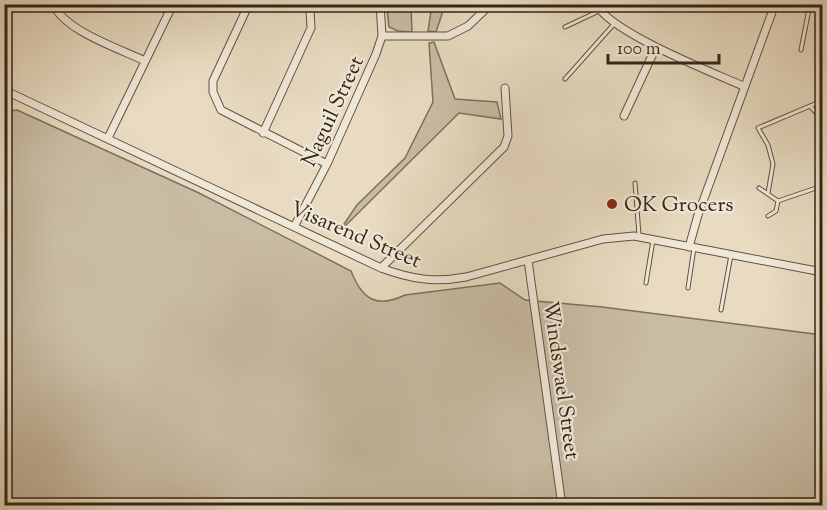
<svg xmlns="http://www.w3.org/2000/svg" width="827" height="510" viewBox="0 0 827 510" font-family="'Sorts Mill Goudy',serif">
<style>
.green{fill:#c9bca4;stroke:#7e705e;stroke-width:1.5}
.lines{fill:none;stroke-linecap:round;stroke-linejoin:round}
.service-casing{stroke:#605242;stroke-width:5}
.minor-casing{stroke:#605242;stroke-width:9}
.service{stroke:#f0e8d7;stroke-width:3}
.minor{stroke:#f0e8d7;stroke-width:7}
.poi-dot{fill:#8f2418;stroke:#f0e8d7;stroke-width:2}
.labels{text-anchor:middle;stroke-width:4.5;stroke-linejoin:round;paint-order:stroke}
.street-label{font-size:21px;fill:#322518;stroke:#f0e8d7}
.poi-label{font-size:21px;fill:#322518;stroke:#f0e8d7;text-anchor:start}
</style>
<rect width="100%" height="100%" fill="#e8dbc1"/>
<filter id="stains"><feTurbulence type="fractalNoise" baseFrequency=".00333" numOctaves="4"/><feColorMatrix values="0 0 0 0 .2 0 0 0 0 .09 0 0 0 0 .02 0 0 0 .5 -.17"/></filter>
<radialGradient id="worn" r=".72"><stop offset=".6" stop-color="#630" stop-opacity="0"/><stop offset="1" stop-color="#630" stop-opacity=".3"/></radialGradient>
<!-- green -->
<path class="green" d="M395,5H424L411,7L412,32L398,31L389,27L387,9Z
M432,5H445L436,32L428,31Z
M434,42L455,99L497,102L501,119L459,113L338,233L357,205L405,158L433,102L429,43Z
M17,110L199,193L351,271C362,299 376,309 405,295L500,283L525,300L602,307L822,335V505L639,506L636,500L611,506L10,505C7,471 14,435 4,401V112Z"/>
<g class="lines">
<defs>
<path id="service" d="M565,27L599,11
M801,50L810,4
M565,79L614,24
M810,106L819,116
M822,109L819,117L822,130
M635,183L639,235
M759,188L778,201
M768,193L773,164L768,145L758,128L822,101
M778,201L822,186
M768,216L776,211L778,201
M646,283L653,240
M688,288L694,248
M721,310L731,255"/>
<path id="minor" d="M53,4C65,31 118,48 145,61
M252,4L247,8L213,81V92L221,110L327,164
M596,4C611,33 712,72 743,86
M382,36H448L468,26L491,4
M4,90L381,268C411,279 434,283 466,277L603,239L634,236L822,272
M624,116L656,47
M263,133L311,28L310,10L306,4
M108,138L173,4
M294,227L327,164L376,54L382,36L380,4
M689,247L698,215L775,4
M528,260L562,506
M381,268L504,147L508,136L505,88"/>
</defs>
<!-- service casing -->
<use href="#service" class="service-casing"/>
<!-- minor casing -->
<use href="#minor" class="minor-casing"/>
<!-- service -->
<use href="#service" class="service"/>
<!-- minor -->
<use href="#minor" class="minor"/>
</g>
<!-- markers -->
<circle class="poi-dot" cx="612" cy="204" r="6"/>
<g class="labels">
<!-- street labels -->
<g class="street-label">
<text transform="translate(332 111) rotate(-65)" y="7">Naguil Street</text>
<text transform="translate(356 234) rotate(23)" y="7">Visarend Street</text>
<text transform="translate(562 380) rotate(82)" y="7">Windswael Street</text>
</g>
<!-- poi labels -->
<g class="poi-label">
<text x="624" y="211">OK Grocers</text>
</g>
</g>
<!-- margin -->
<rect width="827" height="510" fill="none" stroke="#e8dbc1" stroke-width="24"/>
<rect x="6" y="6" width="815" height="498" fill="none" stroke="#322518" stroke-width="3"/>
<rect x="12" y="12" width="803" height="486" fill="none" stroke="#322518" stroke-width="1.5"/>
<!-- scale -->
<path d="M608 54v9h111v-9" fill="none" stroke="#322518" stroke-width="3"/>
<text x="617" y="54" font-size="18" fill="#322518" stroke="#f0e8d7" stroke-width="4.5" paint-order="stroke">100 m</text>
<rect width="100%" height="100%" filter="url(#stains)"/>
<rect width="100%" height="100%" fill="url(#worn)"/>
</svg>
